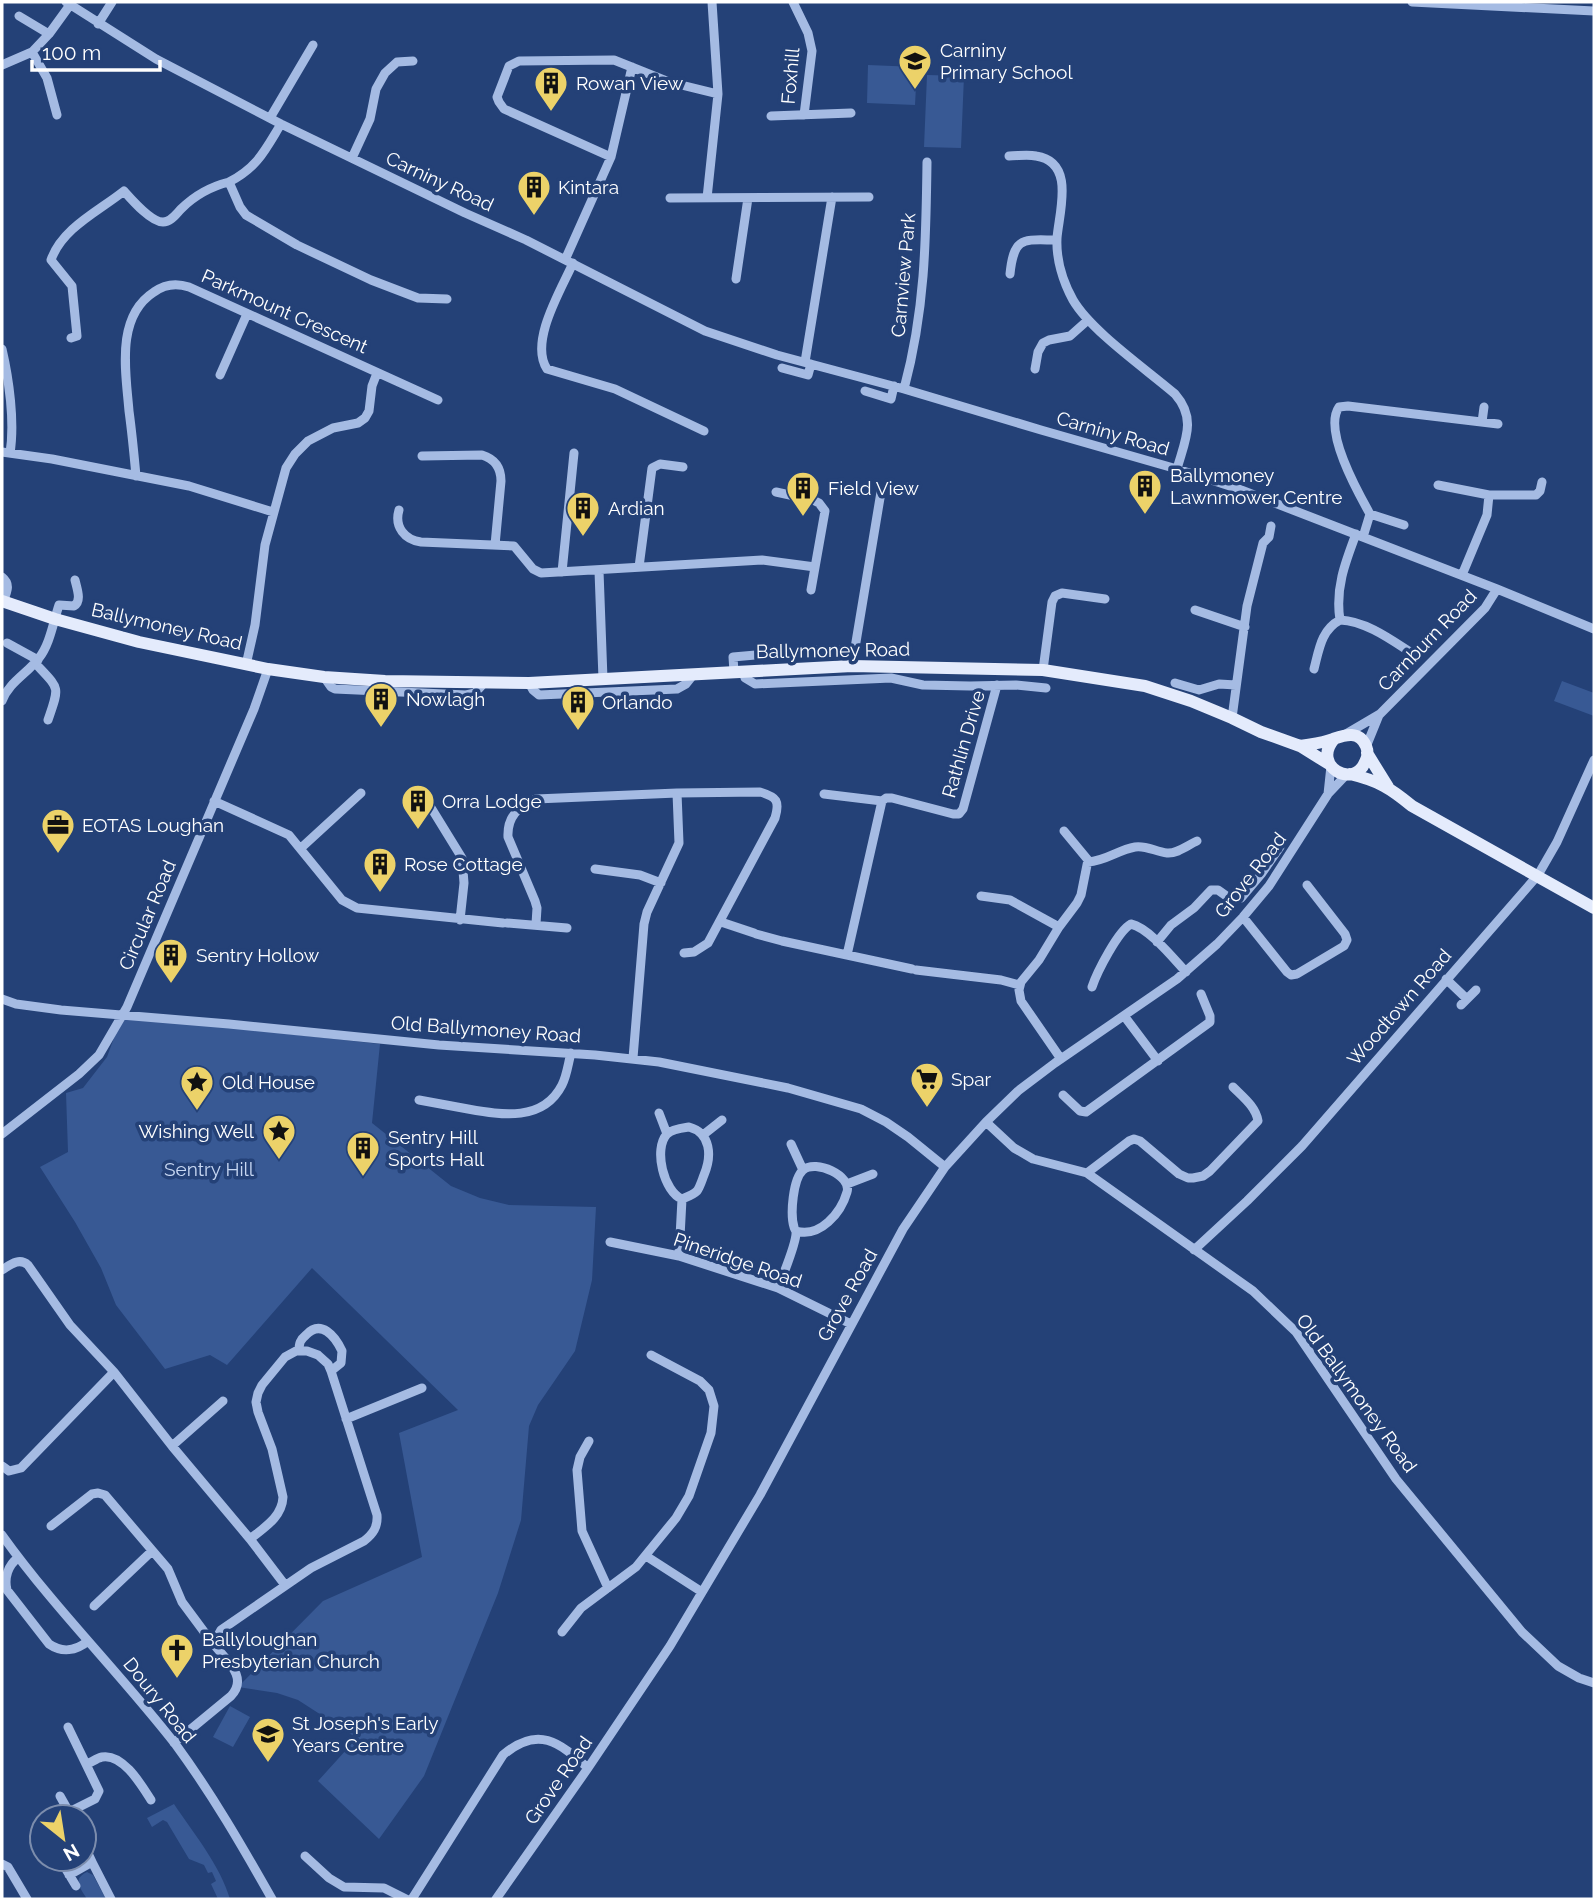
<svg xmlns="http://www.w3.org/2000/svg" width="1596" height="1901" viewBox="0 0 1596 1901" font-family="Raleway,sans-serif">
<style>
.green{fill:#385994}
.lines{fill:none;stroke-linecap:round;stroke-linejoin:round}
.minor{stroke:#a5bbe3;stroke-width:9}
.major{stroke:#e4ebfc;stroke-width:12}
.labels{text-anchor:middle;stroke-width:7;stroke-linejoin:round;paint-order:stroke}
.poi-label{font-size:19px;fill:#fff;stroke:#244177;text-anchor:start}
.street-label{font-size:19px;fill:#fff;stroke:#244177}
.park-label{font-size:19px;fill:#c7d7f2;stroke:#244177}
</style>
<rect width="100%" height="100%" fill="#244177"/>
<!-- green -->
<path class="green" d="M868,65L917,67L915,105L867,103Z
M927,75L964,76L961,148L924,147Z
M1562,681L1594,693V716L1554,701Z
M122,1016L380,1044L372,1123L451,1186L480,1198L509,1205L596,1207L592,1280L575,1351L538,1405L529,1426L521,1520L498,1593L424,1776L379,1839L318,1781L357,1738L298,1700L277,1693L238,1687L323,1601L422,1557L399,1433L458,1410L312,1268L227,1365L210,1355L165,1369L116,1305L101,1268L75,1222L40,1167L68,1152L66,1093L83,1088L107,1057Z
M230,1706L250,1717L233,1747L213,1737Z
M174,1804C194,1834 220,1865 230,1899H218L211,1884L216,1881L212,1872L208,1873L204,1865L189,1859L167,1822L163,1820L152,1827L147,1818Z
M87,1872L93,1875L106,1899H87C80,1888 72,1879 87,1872Z"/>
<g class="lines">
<!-- minor -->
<path class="minor" d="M66,2L156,59L281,124L465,213L526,240L705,331L777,355L904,389L1041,430L1177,469L1236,488L1497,589L1594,629
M793,2L808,33L812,51L804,115
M1412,2L1594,11
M19,16L49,34
M98,24L112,2
M32,52L47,78L57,115
M2,65L32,52L49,34L70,5
M771,116L851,113
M270,118L313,45
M281,124C265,150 258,167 229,182L240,207L246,215L297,245L371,280L418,298L447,299
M1009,156C1018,156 1027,154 1036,156C1076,162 1059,212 1057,238C1056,259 1063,282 1073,300C1091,331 1146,369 1175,394C1197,419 1185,440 1177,469
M611,157L504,109L499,102L497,97L509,66L519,61L614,60L669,82L718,94
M352,158L370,119L376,89L385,73L397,62L413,61
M670,198L869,197
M707,198L718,94L712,2
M565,260L611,157L632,67
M573,263C561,290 529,342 547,369L615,389L704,431
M1010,274C1014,235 1024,240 1057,240
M736,279L748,198
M71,338L77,336L72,286L51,260C62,228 99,211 124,191C132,200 151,222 163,222C171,222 176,214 181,209C195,195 209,187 229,182
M2,349C9,379 15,422 10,453
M805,362L832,197
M782,368L808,375L811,364
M1035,369L1038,352L1043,343L1049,340L1070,336L1088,320
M220,375L247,314
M904,389C925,311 926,242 927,162
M865,391L891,399L894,386
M1482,422L1484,407
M2,452L52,459L189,486L273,512
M422,456L482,455C495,459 501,468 501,481L495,545
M136,476C134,454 132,433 129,411C126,373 115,317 154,292C165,284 177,283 189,287L438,400
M1438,485L1489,495H1536L1540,491L1542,482
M776,492L813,500L819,503L825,511L811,590
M399,510C394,527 405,540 421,542L514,546L533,569L541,573L762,560L815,567
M1370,514L1404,525
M1363,537L1370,514C1357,491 1323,430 1339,407L1348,406L1498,424
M639,567L652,468L660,464L683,467
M599,571L603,679
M562,572L574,453
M1462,575L1487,515L1489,495
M2,577C11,584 7,592 3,602
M1195,610L1245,627
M1340,620C1365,621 1390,639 1410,652
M7,643L38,660
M35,663C60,690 60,685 48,720
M246,665L255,625L265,545L286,468L295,454L308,441L333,428L358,423L365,418L369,411L372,386L377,373
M852,666L881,492
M1314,669C1319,650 1321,630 1340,620C1335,589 1345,563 1356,534
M1043,670L1052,602L1055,596L1062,593L1105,599
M744,671L745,678L755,684L891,678L923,685L970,686L1016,685L1046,688
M734,672L733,657L813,650H842
M324,677L331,687L335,689L466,695L475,693L484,683
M529,683L533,690L539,695L677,689L686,684L694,674
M1175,683L1199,690L1219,684L1236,685
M2,701C9,682 27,674 39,658C50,644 53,623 59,605L74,606C82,601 77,589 75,580
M1232,718L1247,606L1263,543L1269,537L1271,526
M1346,734L1380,714L1485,608L1497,589
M1366,747L1379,715
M824,794L882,801L886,798H892L953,814H959L963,809L997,685
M1328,794L1331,766
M214,801L289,835L342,900L357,908L503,923
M430,806L462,858L464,883L460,920
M301,848L361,793
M1088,862C1106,861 1118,850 1135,847C1146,845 1156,852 1167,853C1177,854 1188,845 1197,841
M595,869L640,875L661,883
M981,896L1010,900L1059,927
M1243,917L1287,972L1291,975L1297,974L1344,946L1347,940L1345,934L1307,885
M721,922L754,933
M507,923L567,928
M536,924L537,908L535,901L508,837C507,817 518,806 536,799L677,793L760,792C777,797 780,801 775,818L708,943L694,952L684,953
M756,934L782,941L912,969
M1157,942L1171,925L1194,908L1211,890H1218L1232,900L1241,898L1262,873L1280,847
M847,955L882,801
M916,970L1001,980L1019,985
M1446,979L1467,999
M1092,987C1097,972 1118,931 1131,924C1149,928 1173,958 1186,972
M2,999L16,1004L61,1010L229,1024L439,1045L595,1055L659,1062L788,1088L861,1109L886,1122L908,1137L945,1167
M1461,1005L1476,990
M1125,1017L1158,1061
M633,1058L644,924L647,912L679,843L677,793
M1061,1059L1021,1001L1019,990L1021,982L1039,960L1059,927L1077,903L1081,895L1088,860L1064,831
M1063,1095L1080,1111L1086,1112L1210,1022V1016L1201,994
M419,1100C436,1103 452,1106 468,1109C502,1115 543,1122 562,1085C567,1075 568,1064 571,1053
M659,1113L667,1134
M986,1122L1014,1148L1033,1159L1087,1173L1253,1291L1296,1332L1396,1479L1522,1632L1558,1666L1579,1678L1594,1683
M689,1127C711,1133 712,1156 704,1175C702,1180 700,1187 697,1191C693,1195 687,1197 682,1199C664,1192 653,1149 667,1134C672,1129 682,1128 689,1127Z
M2,1134L79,1074L99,1055L127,1007L254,709L268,669
M703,1135L722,1120
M791,1144L803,1170
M1087,1173L1129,1141L1134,1139L1140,1141L1179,1174L1188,1178H1193L1203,1176L1210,1171L1258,1121C1256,1107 1243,1097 1233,1087
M847,1184L873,1174
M610,1242L679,1256L778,1288L851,1324
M1194,1250L1247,1201L1302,1146L1538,875L1557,842L1594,760
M679,1256L682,1199
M2,1270C10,1265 19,1257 28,1265L70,1325L114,1372L172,1446L250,1539L285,1585
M778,1288C782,1278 797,1241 796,1232C796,1230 794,1229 794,1227C790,1214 793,1179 803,1170C816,1159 852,1176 847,1192C841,1213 820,1238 796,1231
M299,1351C299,1343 300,1340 306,1335C321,1319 335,1336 342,1351L341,1363L331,1371
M346,1419L422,1388
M589,1441L580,1457L577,1470L582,1531L608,1588
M172,1446L223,1401
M2,1466L9,1471L21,1468L114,1372
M51,1526L92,1494L98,1493L105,1495L168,1569L182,1602L205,1633L216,1639
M2,1535C55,1609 120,1673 176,1745C212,1794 242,1846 272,1899
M646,1556L702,1592
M18,1558C8,1565 4,1578 7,1590L49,1644C62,1653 76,1651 88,1641
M94,1606L152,1551
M562,1632L581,1608L636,1567L676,1518L689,1496L711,1433L714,1406L709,1390L700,1381L651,1355
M68,1727L99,1791L95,1799L69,1812L71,1817
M174,1743L231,1696C248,1678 228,1662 216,1647V1639L221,1630L311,1568L364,1541C373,1534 378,1527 377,1515L331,1371L328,1364L318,1355L307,1351H296L285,1357L262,1385L258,1393L256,1402L258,1412L272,1449L283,1497C282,1517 265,1527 250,1539
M87,1764C92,1762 97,1758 102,1757C123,1753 142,1786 151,1800
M60,1796L69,1812
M84,1845L92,1862
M305,1856L329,1878L344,1887L384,1888L406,1899
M2,1864L8,1867L27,1899
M64,1866L76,1886
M69,1875L92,1862L111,1899
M412,1899L503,1755C538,1725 559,1742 588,1768
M496,1899L588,1768L670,1646L760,1495L903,1229L945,1167L986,1122L1018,1091L1055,1063L1177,979L1217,944L1243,917L1269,886L1328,794L1347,774"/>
<!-- major -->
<path class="major" d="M2,601L55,619L139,642L268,669L324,677L385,681L529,683L852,666L1043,670L1145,686L1191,701L1232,718L1261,732L1300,746L1329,764
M1300,746C1311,744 1323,743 1333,739C1345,735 1359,730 1366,746C1368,751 1368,757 1365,762C1354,790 1311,766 1334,739
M1367,753L1388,787
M1350,774C1379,781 1390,788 1412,806L1594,908"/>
</g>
<!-- icons -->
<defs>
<symbol id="school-pin" viewBox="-11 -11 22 30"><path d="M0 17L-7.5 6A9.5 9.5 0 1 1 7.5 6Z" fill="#ecd269" stroke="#244177"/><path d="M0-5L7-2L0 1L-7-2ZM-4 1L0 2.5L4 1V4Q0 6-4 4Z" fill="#111"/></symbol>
<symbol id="building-pin" viewBox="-11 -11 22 30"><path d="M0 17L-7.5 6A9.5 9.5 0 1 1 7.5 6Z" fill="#ecd269" stroke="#244177"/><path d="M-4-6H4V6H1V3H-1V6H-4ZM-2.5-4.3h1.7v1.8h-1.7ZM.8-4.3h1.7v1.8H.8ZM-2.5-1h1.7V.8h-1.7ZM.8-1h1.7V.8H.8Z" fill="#111"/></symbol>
<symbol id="office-pin" viewBox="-11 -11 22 30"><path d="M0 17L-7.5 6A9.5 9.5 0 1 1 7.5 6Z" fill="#ecd269" stroke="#244177"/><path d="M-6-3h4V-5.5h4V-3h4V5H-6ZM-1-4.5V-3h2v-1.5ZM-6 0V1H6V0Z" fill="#111"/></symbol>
<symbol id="supermarket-pin" viewBox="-11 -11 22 30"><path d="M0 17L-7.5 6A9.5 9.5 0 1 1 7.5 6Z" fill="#ecd269" stroke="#244177"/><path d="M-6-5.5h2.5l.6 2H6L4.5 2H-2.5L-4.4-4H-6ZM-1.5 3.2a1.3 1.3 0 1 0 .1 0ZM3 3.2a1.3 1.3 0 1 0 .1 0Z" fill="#111"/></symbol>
<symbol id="sight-pin" viewBox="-11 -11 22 30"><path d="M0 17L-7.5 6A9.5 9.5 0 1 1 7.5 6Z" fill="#ecd269" stroke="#244177"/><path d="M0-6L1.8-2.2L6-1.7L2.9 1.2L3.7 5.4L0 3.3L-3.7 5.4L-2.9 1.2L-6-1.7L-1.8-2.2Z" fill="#111"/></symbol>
<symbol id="church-pin" viewBox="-11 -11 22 30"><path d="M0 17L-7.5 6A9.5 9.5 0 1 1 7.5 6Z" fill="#ecd269" stroke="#244177"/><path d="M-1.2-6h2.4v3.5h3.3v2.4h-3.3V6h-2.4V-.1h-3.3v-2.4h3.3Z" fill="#111"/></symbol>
</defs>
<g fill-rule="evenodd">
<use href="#school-pin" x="896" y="42" width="38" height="52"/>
<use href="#building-pin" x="532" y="64" width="38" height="52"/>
<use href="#building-pin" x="515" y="168" width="38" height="52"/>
<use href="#building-pin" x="1126" y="467" width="38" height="52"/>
<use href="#building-pin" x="784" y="469" width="38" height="52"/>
<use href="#building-pin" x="564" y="489" width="38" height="52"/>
<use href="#building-pin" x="362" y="680" width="38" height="52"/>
<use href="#building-pin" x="559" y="683" width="38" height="52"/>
<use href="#building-pin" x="399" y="782" width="38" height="52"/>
<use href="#office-pin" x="39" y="806" width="38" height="52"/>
<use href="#building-pin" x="361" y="845" width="38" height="52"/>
<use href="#building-pin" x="152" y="936" width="38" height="52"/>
<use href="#supermarket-pin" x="908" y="1060" width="38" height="52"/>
<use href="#sight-pin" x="178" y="1063" width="38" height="52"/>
<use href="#sight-pin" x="260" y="1112" width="38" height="52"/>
<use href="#building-pin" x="344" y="1129" width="38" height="52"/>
<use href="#church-pin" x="158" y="1631" width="38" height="52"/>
<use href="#school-pin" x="249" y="1715" width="38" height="52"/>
</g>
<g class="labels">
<!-- poi labels -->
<g class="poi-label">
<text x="940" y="57">Carniny<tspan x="940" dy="22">Primary School</tspan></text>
<text x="576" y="90">Rowan View</text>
<text x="558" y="194">Kintara</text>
<text x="1170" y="482">Ballymoney<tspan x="1170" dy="22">Lawnmower Centre</tspan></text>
<text x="828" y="495">Field View</text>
<text x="608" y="515">Ardian</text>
<text x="406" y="706">Nowlagh</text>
<text x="602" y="709">Orlando</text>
<text x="442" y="808">Orra Lodge</text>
<text x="82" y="832">EOTAS Loughan</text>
<text x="404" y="871">Rose Cottage</text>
<text x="196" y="962">Sentry Hollow</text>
<text x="951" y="1086">Spar</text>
<text x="222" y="1089">Old House</text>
<text x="254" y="1138" text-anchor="end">Wishing Well</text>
<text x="388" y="1144">Sentry Hill<tspan x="388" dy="22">Sports Hall</tspan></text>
<text x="202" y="1646">Ballyloughan<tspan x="202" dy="22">Presbyterian Church</tspan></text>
<text x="292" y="1730">St Joseph's Early<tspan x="292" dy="22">Years Centre</tspan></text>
</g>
<!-- street labels -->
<g class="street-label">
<text transform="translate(790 76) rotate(-85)" y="7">Foxhill</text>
<text transform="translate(440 181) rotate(25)" y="7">Carniny Road</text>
<text transform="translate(903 275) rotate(-85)" y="7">Carnview Park</text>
<text transform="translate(285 311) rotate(24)" y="7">Parkmount Crescent</text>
<text transform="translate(1113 433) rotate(16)" y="7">Carniny Road</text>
<text transform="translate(167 626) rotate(13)" y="7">Ballymoney Road</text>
<text transform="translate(1427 640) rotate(-46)" y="7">Carnburn Road</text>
<text transform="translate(833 650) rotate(-1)" y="7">Ballymoney Road</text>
<text transform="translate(963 744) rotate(-74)" y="7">Rathlin Drive</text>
<text transform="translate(1250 875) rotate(-52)" y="7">Grove Road</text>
<text transform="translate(147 915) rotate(-67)" y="7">Circular Road</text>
<text transform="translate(1399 1007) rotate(-49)" y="7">Woodtown Road</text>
<text transform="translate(486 1029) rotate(4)" y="7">Old Ballymoney Road</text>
<text transform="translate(738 1260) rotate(19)" y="7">Pineridge Road</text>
<text transform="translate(847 1295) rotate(-61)" y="7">Grove Road</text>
<text transform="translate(1357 1393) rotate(54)" y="7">Old Ballymoney Road</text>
<text transform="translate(160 1700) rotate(51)" y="7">Doury Road</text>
<text transform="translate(558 1780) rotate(-55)" y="7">Grove Road</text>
</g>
<!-- park labels -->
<g class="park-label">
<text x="209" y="1176">Sentry Hill</text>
</g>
</g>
<!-- border -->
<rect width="1596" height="1901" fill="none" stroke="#ffffff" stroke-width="7"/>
<!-- north arrow -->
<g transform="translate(63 1838) rotate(150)"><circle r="33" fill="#244177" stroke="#7c8dad" stroke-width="2"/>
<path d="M0-5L12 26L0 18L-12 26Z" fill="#ecd269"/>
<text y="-10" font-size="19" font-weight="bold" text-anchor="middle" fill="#ffffff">N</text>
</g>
<!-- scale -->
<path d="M32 60v10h128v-10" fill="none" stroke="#ffffff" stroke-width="3.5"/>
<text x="42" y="60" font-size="21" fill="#ffffff" stroke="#244177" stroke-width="5" paint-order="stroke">100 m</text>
</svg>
